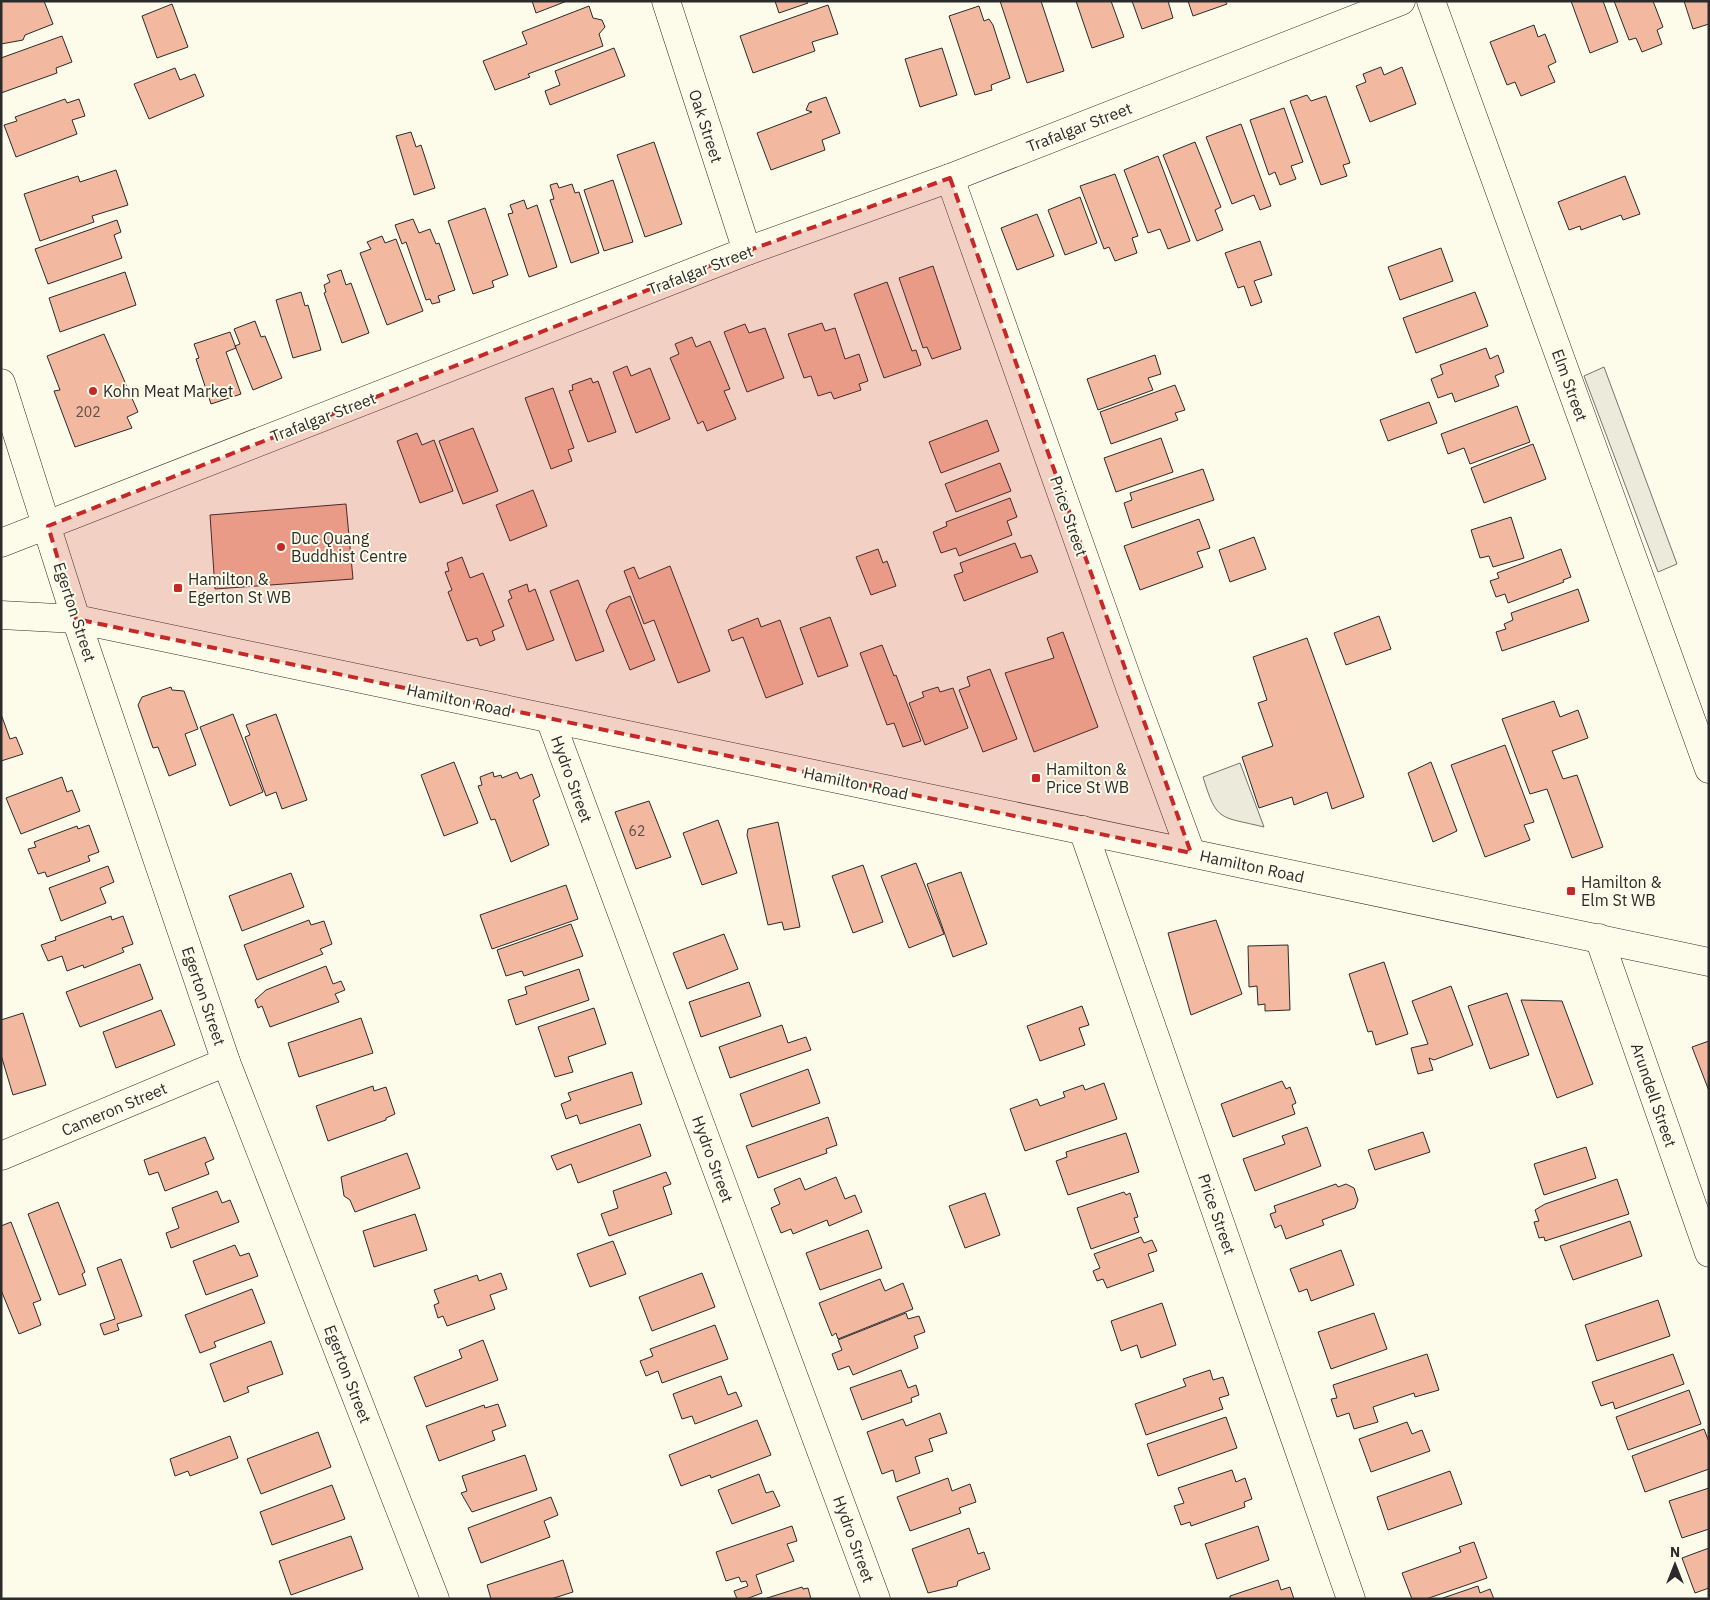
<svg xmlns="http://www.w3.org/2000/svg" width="1710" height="1600" viewBox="0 0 1710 1600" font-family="'IBM Plex Sans',sans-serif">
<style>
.green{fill:#ecebdb;stroke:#74746e}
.building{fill:#f2b8a0;stroke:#2b2b2b}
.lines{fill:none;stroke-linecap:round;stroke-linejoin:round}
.street-casing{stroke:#2b2b2b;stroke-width:29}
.secondary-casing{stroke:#2b2b2b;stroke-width:29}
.street{stroke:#fdfbea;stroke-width:28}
.secondary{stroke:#fdfbea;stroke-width:28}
.marked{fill:#c62828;fill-opacity:0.2;stroke:#c62828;stroke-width:4;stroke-dasharray:10 6;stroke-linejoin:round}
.poi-dot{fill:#c62828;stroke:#fdfbea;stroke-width:2}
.labels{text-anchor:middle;stroke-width:4;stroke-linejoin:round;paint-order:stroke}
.number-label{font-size:14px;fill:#5d4e48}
.street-label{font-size:16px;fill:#2b2b2b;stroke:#fdfbea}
.poi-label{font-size:16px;fill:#2b2b2b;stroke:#fdfbea;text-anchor:start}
</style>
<rect width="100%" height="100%" fill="#fdfbea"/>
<!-- green -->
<path class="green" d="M1604,367L1677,564L1658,572L1584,376Z
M1240,763L1264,827C1220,816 1217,823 1203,777Z"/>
<!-- building -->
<path class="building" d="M1,1H44L53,24L25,35L23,40L1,44Z
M532,1H567L536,13Z
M775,1H807L808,3L779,13Z
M1000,1H1041L1064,71L1027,83Z
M1076,1H1111L1124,37L1092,48Z
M1132,1H1168L1173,18L1142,29Z
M1188,1H1225L1227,4L1193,16Z
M1571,1H1603L1618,42L1590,53Z
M1614,1H1653L1663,27L1657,30L1662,44L1642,52L1636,38L1629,40Z
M1684,1H1709V24L1693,29Z
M172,4L188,47L157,58L142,16Z
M828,5L838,34L812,42L815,51L753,73L740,36Z
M589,6L593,18L602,20L605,27L599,34L603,46L528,74L530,77L495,90L483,61L527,44L522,32Z
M979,6L984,21L989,19L993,25L1010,78L991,85L992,90L975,95L949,16Z
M1534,25L1538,37L1545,34L1556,62L1548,66L1555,82L1521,96L1515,82L1507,85L1490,42Z
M62,36L72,62L56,68L57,73L1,93V58Z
M614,48L625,76L550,105L545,91L560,85L555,71Z
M942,48L957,95L920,107L905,59Z
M1381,67L1384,75L1402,67L1416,104L1370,122L1356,86L1366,82L1363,74Z
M175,68L180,80L195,74L204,96L149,119L134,84Z
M1307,95L1311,101L1326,96L1350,163L1343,165L1347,176L1321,185L1290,101Z
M826,97L840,133L822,140L825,150L771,170L757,133L812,112L806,110L809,103Z
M65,99L67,103L79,99L85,116L72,120L77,134L16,157L4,125L17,121L15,117Z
M1284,108L1303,162L1291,166L1296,179L1280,185L1275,172L1269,175L1250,120Z
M1241,124L1271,206L1260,210L1254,195L1232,204L1206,137Z
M411,132L416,147L421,145L435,188L414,195L396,136Z
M654,142L682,224L645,237L617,155Z
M1195,142L1221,207L1215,210L1223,230L1197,241L1163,155Z
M1158,156L1190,241L1168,249L1160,229L1148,233L1124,170Z
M116,170L128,205L92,216L94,222L40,241L24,194L78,176L80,182Z
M1115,174L1138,236L1132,238L1137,253L1115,261L1109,247L1104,249L1080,186Z
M1625,176L1640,214L1623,220L1621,215L1581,230L1580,226L1569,230L1558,202Z
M613,180L633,242L604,251L584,190Z
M557,183L559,188L572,184L575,193L579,192L599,253L571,263L550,200L554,199L550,185Z
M1080,197L1097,243L1065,255L1048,210Z
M524,200L527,209L537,205L557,267L529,277L508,214L513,213L510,205Z
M485,208L508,275L492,281L494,287L473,294L448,221Z
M1037,214L1054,256L1017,270L1001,228Z
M413,219L419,233L430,229L436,244L439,243L455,290L438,296L440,302L432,304L430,299L426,300L406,242L402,244L395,225Z
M117,220L121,232L114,235L122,258L48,284L35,249Z
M382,236L385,243L396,239L423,311L387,325L360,253L371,249L367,242Z
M1260,241L1272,275L1254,281L1262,302L1251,306L1244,286L1238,288L1225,253Z
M1441,248L1453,281L1400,300L1388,267Z
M933,266L961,349L932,359L927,347L923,348L899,278Z
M341,270L346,285L351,283L369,333L342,343L324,293L326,292L324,285L330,282L327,275Z
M125,272L136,305L60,332L49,298Z
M887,282L912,351L916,350L921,365L884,378L854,294Z
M301,292L305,306L308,305L321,350L293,358L276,300Z
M1475,292L1488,326L1416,353L1403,318Z
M255,321L261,337L265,336L282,378L253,390L235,346L240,344L234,329Z
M822,323L825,331L835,328L845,359L859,354L868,381L859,384L861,390L834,399L831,392L818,396L811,376L804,378L788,334Z
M745,324L749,333L765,328L784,378L747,392L724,332Z
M230,332L236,348L226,352L241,394L211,404L196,359L199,358L194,344Z
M104,334L138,412L127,417L132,428L75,447L54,391L60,390L47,356Z
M692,337L696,347L710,341L730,389L724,391L736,419L707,431L703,421L698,424L670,358L679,354L675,344Z
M1486,348L1490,359L1498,355L1504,372L1495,376L1499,386L1455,402L1452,393L1438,398L1431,379L1443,374L1440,365Z
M1155,355L1161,374L1148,378L1153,390L1098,410L1087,379Z
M627,366L631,376L650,368L670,419L636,433L613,372Z
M591,378L593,383L598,381L616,432L588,442L569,391L573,390L572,385Z
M1175,385L1185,410L1175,413L1178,420L1111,444L1100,412Z
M553,388L574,448L568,450L572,461L551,469L525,398Z
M1429,402L1437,423L1388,441L1380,420Z
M1517,406L1530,442L1470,464L1464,448L1448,454L1441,434Z
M987,420L999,451L941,473L929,442Z
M473,428L498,491L463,504L439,441Z
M417,433L422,445L434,440L453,491L420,503L397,441Z
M1161,438L1173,472L1116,492L1104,458Z
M1533,444L1546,479L1484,503L1471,468Z
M1000,463L1011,491L956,512L945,484Z
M1203,469L1214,500L1132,528L1124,503L1132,500L1130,493Z
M533,490L547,526L510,541L496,505Z
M1010,498L1017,517L1007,521L1012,535L959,556L956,548L941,553L933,532L947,526L946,522Z
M346,504L353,579L215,589L210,515Z
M1511,517L1524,558L1493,567L1489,556L1480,558L1471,530Z
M1199,519L1210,548L1197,552L1203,567L1140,590L1124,546Z
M1254,537L1266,569L1230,582L1219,550Z
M1015,543L1021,558L1031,555L1038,572L964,601L954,575L963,572L960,563Z
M878,549L883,563L887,561L896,586L871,595L856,557Z
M1561,549L1571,577L1563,580L1564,582L1508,603L1505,594L1496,597L1490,581L1499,578L1497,573Z
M462,557L470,578L483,573L504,626L492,631L495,640L480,646L477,638L467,641L448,592L452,590L445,572L449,571L447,563Z
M670,566L710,671L678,683L654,620L644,624L624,571L634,567L639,579Z
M578,580L604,651L576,661L550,591Z
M527,584L529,592L535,589L554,640L527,650L508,600L512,598L509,591Z
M1578,589L1589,621L1502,651L1496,632L1506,629L1504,624L1513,620L1511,613Z
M630,596L655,660L630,670L606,611L610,604Z
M1379,616L1391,649L1346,665L1334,633Z
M830,617L848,666L818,677L800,628Z
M758,618L761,627L780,620L803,684L766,698L743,637L732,641L728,630Z
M1063,632L1098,727L1034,752L1005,673L1054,658L1047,638Z
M1307,638L1364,797L1332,809L1327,792L1294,805L1292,797L1259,808L1242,757L1273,746L1258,703L1267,700L1253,657Z
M882,645L894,676L896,675L921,741L903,747L894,723L887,725L860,653Z
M990,669L1017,739L983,752L959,690L970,686L967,677Z
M171,687L172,690L184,691L198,729L185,734L196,765L169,776L158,747L153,748L138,705L142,697Z
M938,687L940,692L953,688L968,728L925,745L909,703L924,697L922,692Z
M1554,701L1560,717L1578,710L1588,738L1552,751L1563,779L1577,775L1603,847L1572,858L1547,789L1530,794L1502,719Z
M1,714L10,739L16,737L23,754L1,761Z
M233,714L263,792L230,806L200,727Z
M276,714L307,800L282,809L276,792L266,796L245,737L250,735L246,725Z
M1505,745L1534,822L1524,825L1530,840L1485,857L1451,765Z
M454,762L478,823L444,836L421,775Z
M1431,762L1457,831L1433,842L1408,773Z
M493,772L494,777L501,775L502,778L517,772L520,779L532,774L540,796L533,800L549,845L511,862L495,819L491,820L478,786L482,785L480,777Z
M62,777L67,792L72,790L80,811L21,834L6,798Z
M649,801L671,857L636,869L615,812Z
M718,820L737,873L702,885L683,833Z
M778,822L800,927L784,930L782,922L768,925L747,835L748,829Z
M89,825L99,852L88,856L90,861L47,877L45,872L38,874L28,849L36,847L34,842L77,826L78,829Z
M916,863L944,934L909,948L881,876Z
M863,865L883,922L853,933L832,876Z
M108,866L114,882L100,888L106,903L61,921L49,888Z
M961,872L987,944L953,957L927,884Z
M291,873L304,907L242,931L229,896Z
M566,885L578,919L492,949L480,915Z
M111,916L112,920L123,916L133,944L122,948L124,952L84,968L83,965L67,971L62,956L48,961L41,945L56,940L55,937Z
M309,920L311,925L324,921L332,944L320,949L323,954L257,980L244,945Z
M1216,920L1242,994L1191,1015L1168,933Z
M571,924L583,956L524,976L522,971L506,976L497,950Z
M724,934L738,969L687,989L673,953Z
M1288,945L1290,1010L1265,1011V1004L1258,1005L1257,986L1249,987L1248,946Z
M1384,962L1408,1034L1376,1045L1372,1031L1368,1032L1349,974Z
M140,964L153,999L80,1027L66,992Z
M326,966L333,984L341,981L345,990L335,994L339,1002L270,1027L262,1006L258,1008L255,1000L266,990Z
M579,969L589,1000L516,1025L508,1000L527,994L525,987Z
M749,982L761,1016L701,1037L689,1002Z
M1451,986L1473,1045L1434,1060L1429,1058L1433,1070L1418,1074L1411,1048L1428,1044L1412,1001Z
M1507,993L1529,1055L1490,1069L1468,1006Z
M1521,1000L1562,1001L1593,1084L1557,1098Z
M1082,1006L1089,1025L1079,1028L1085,1045L1040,1061L1027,1026Z
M594,1008L606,1044L568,1057L573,1072L555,1077L538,1027Z
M161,1010L175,1045L116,1068L103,1032Z
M23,1013L46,1085L13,1095L1,1055V1020Z
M361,1018L373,1053L299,1077L288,1043Z
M782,1025L788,1043L806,1037L811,1050L730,1078L719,1047Z
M1709,1041V1091L1692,1047Z
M808,1069L820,1103L752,1127L740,1094Z
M632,1072L642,1104L580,1124L577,1115L566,1119L561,1104L571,1100L568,1093Z
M1282,1081L1286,1089L1290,1087L1296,1103L1292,1105L1295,1114L1233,1137L1221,1104Z
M1104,1083L1117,1119L1025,1151L1010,1109L1037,1099L1040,1106L1065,1097L1063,1092L1083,1085L1085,1090Z
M373,1086L374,1091L386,1087L395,1114L386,1118V1120L328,1141L316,1106Z
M828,1117L837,1145L826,1149L827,1153L758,1178L746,1146Z
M640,1124L651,1156L578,1183L571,1164L557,1170L551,1156Z
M1307,1127L1321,1166L1255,1191L1243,1159L1285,1144L1282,1136Z
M1423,1132L1430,1152L1375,1170L1368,1150Z
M1126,1133L1139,1172L1068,1195L1056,1161L1067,1157L1066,1152Z
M205,1137L214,1159L205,1163L209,1174L165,1191L158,1172L149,1175L144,1160Z
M1586,1147L1596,1178L1544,1195L1534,1164Z
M407,1153L420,1188L355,1212L350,1200L344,1196L341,1177Z
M666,1172L671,1184L663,1187L672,1214L609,1236L601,1214L618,1208L613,1191Z
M836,1177L845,1199L855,1195L862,1212L829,1226L827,1220L793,1234L791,1229L781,1233L771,1208L780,1204L774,1189L800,1178L805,1190Z
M1617,1179L1629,1214L1545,1241L1544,1237L1539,1238L1534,1222L1539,1221L1535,1210L1545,1204Z
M1336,1184L1338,1187L1346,1184L1354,1188L1358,1200L1355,1208L1322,1220L1324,1225L1286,1239L1281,1225L1275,1228L1270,1214L1276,1212L1274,1206Z
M217,1191L222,1203L230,1200L239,1222L171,1248L166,1233L179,1228L172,1208Z
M1124,1192L1126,1195L1130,1193L1138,1217L1134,1218L1139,1232L1091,1249L1077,1208Z
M985,1193L1000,1235L965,1248L949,1206Z
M58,1202L85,1272L82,1274L86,1285L59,1295L28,1214Z
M415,1214L427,1250L374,1267L363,1231Z
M1630,1221L1642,1256L1573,1280L1560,1246Z
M11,1222L41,1300L33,1303L41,1325L19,1334L1,1290V1226Z
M868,1230L882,1268L820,1290L806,1253Z
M1141,1237L1144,1243L1152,1240L1157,1251L1148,1254L1154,1271L1107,1288L1103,1279L1097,1281L1093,1271L1100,1268L1094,1254Z
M613,1241L626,1274L590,1287L577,1254Z
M235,1245L240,1256L249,1253L258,1276L206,1295L193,1261Z
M1341,1250L1354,1285L1311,1301L1307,1289L1299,1292L1290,1269Z
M121,1259L142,1316L117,1324L119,1330L104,1335L100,1324L115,1319L97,1268Z
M501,1273L507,1289L490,1295L495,1309L447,1326L443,1316L438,1318L434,1305L439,1303L434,1290L477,1275L479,1281Z
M702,1273L715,1307L652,1331L639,1297Z
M880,1279L885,1291L903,1283L913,1309L838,1339L836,1333L832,1336L819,1303Z
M252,1289L265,1323L214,1342L216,1347L200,1353L185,1315Z
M1658,1300L1670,1336L1597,1361L1585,1325Z
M1162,1303L1176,1345L1141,1358L1137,1345L1121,1351L1111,1321Z
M906,1313L908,1319L919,1316L925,1332L914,1336L918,1348L853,1375L849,1366L838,1370L832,1354L842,1350L838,1340Z
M1374,1313L1387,1349L1331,1369L1318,1332Z
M715,1325L728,1359L662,1383L658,1371L646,1376L640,1361L653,1356L650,1349Z
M483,1340L498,1380L426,1407L414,1377L462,1358L459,1350Z
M271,1341L283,1374L247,1387L249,1392L224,1402L210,1364Z
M1427,1354L1439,1390L1415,1397L1414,1393L1373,1407L1378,1422L1354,1429L1349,1413L1337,1417L1331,1399L1337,1398L1333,1385Z
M1673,1354L1684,1384L1615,1409L1613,1402L1601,1406L1592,1382Z
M901,1370L908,1388L916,1385L919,1395L911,1398L912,1402L862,1420L850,1388Z
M1210,1370L1213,1380L1223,1377L1229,1395L1219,1398L1223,1409L1146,1435L1135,1404L1186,1386L1183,1379Z
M721,1376L728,1395L736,1392L742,1406L695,1424L692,1416L682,1419L673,1394Z
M1689,1390L1701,1424L1628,1450L1616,1417Z
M498,1404L506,1426L492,1431L495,1440L439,1461L426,1426L484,1405L485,1408Z
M940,1413L947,1433L929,1439L933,1451L915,1457L920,1473L896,1482L893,1470L882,1474L867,1432L903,1419L906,1426Z
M1226,1417L1237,1448L1158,1476L1147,1444Z
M757,1420L771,1455L711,1478L710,1475L681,1486L669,1455Z
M1407,1422L1412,1434L1422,1430L1430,1451L1371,1472L1359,1439Z
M1704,1429L1709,1442V1469L1645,1492L1632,1456Z
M318,1432L331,1467L261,1494L247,1459Z
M230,1436L238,1458L190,1476L188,1471L175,1476L170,1459Z
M525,1455L537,1490L472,1512L461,1493L467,1491L462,1476Z
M1232,1470L1236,1482L1245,1478L1252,1499L1244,1502L1245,1507L1191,1526L1190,1522L1181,1525L1174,1506L1184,1503L1178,1488Z
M1450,1471L1462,1504L1388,1530L1377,1497Z
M759,1474L766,1493L773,1491L780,1506L732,1524L718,1490Z
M948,1478L952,1491L970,1484L976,1502L959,1508L961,1513L910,1531L897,1497Z
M332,1485L345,1519L272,1545L260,1512Z
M1709,1488V1529L1682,1538L1669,1501Z
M551,1497L558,1515L544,1521L550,1537L481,1563L468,1528Z
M792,1526L797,1541L787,1544L794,1561L756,1575L762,1593L746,1599H737L734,1591L748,1586L746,1581L741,1582L739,1577L726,1581L716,1552Z
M1258,1526L1269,1560L1217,1579L1205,1544Z
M969,1528L978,1554L984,1552L990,1569L958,1581L957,1586L928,1593L912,1549Z
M351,1536L363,1569L291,1595L279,1561Z
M1474,1542L1487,1578L1426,1599H1412L1402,1573L1461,1552L1459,1547Z
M1709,1548V1588L1695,1593L1682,1558Z
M563,1560L573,1592L551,1599H491L487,1585Z
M1278,1580L1281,1590L1290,1587L1294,1599H1230V1596Z
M1478,1586L1480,1593L1490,1589L1494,1599H1440Z
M802,1587L803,1589L808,1588L811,1599H764Z"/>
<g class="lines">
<defs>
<path id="street" d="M666,1L747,251
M1431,1L1709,769
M950,178L1131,690L1191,853
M550,719L876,1599
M1083,830L1351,1599
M1599,938L1709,1253
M1,1156L226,1062"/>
<path id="secondary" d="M1,383L76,619L226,1062L435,1599
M1,543L747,251L950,178L1401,1
M1,615L76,619L1709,962"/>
</defs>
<!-- street casing -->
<use href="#street" class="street-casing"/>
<!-- secondary casing -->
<use href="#secondary" class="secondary-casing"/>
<!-- street -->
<use href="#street" class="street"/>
<!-- secondary -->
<use href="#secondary" class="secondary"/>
</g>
<!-- marked area -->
<path class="marked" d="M950,178L1191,853L76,619L48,526L747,251Z"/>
<!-- markers -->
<g class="poi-dot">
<circle cx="93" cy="391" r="5"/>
<circle cx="281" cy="547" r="5"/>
<rect x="173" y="583" width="10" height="10" rx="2.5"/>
<rect x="1031" y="773" width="10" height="10" rx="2.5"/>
<rect x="1566" y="886" width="10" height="10" rx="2.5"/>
</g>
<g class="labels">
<!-- number labels -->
<g class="number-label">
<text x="88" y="417">202</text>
<text x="637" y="836">62</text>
</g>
<!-- street labels -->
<g class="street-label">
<text transform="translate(706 126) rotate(72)" y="6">Oak Street</text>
<text transform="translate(1079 127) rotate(-21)" y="6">Trafalgar Street</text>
<text transform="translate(700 270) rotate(-21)" y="6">Trafalgar Street</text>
<text transform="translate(1570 385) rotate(70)" y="6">Elm Street</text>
<text transform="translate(323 417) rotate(-21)" y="6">Trafalgar Street</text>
<text transform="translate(1069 516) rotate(71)" y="6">Price Street</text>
<text transform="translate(75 612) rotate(72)" y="6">Egerton Street</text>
<text transform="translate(459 700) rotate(12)" y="6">Hamilton Road</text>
<text transform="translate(572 779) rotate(70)" y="6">Hydro Street</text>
<text transform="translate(856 783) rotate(12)" y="6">Hamilton Road</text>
<text transform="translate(1252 866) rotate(12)" y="6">Hamilton Road</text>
<text transform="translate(204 996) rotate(71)" y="6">Egerton Street</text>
<text transform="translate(1654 1095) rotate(71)" y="6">Arundell Street</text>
<text transform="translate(114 1109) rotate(-23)" y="6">Cameron Street</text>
<text transform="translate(713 1159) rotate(70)" y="6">Hydro Street</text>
<text transform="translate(1217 1214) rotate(71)" y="6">Price Street</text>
<text transform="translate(348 1374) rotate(69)" y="6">Egerton Street</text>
<text transform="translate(854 1539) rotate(70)" y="6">Hydro Street</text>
</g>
<!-- poi labels -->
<g class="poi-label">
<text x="103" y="397">Kohn Meat Market</text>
<text x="291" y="544">Duc Quang<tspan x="291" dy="18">Buddhist Centre</tspan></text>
<text x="188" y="585">Hamilton &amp;<tspan x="188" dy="18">Egerton St WB</tspan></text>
<text x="1046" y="775">Hamilton &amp;<tspan x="1046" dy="18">Price St WB</tspan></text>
<text x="1581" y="888">Hamilton &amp;<tspan x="1581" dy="18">Elm St WB</tspan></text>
</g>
</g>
<!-- border -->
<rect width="1710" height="1600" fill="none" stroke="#2b2b2b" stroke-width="5"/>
<!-- north arrow -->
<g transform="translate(1675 1565)" stroke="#fdfbea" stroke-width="4" paint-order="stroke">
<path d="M0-4L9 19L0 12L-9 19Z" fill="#2b2b2b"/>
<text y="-8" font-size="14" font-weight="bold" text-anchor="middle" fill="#2b2b2b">N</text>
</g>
</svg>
